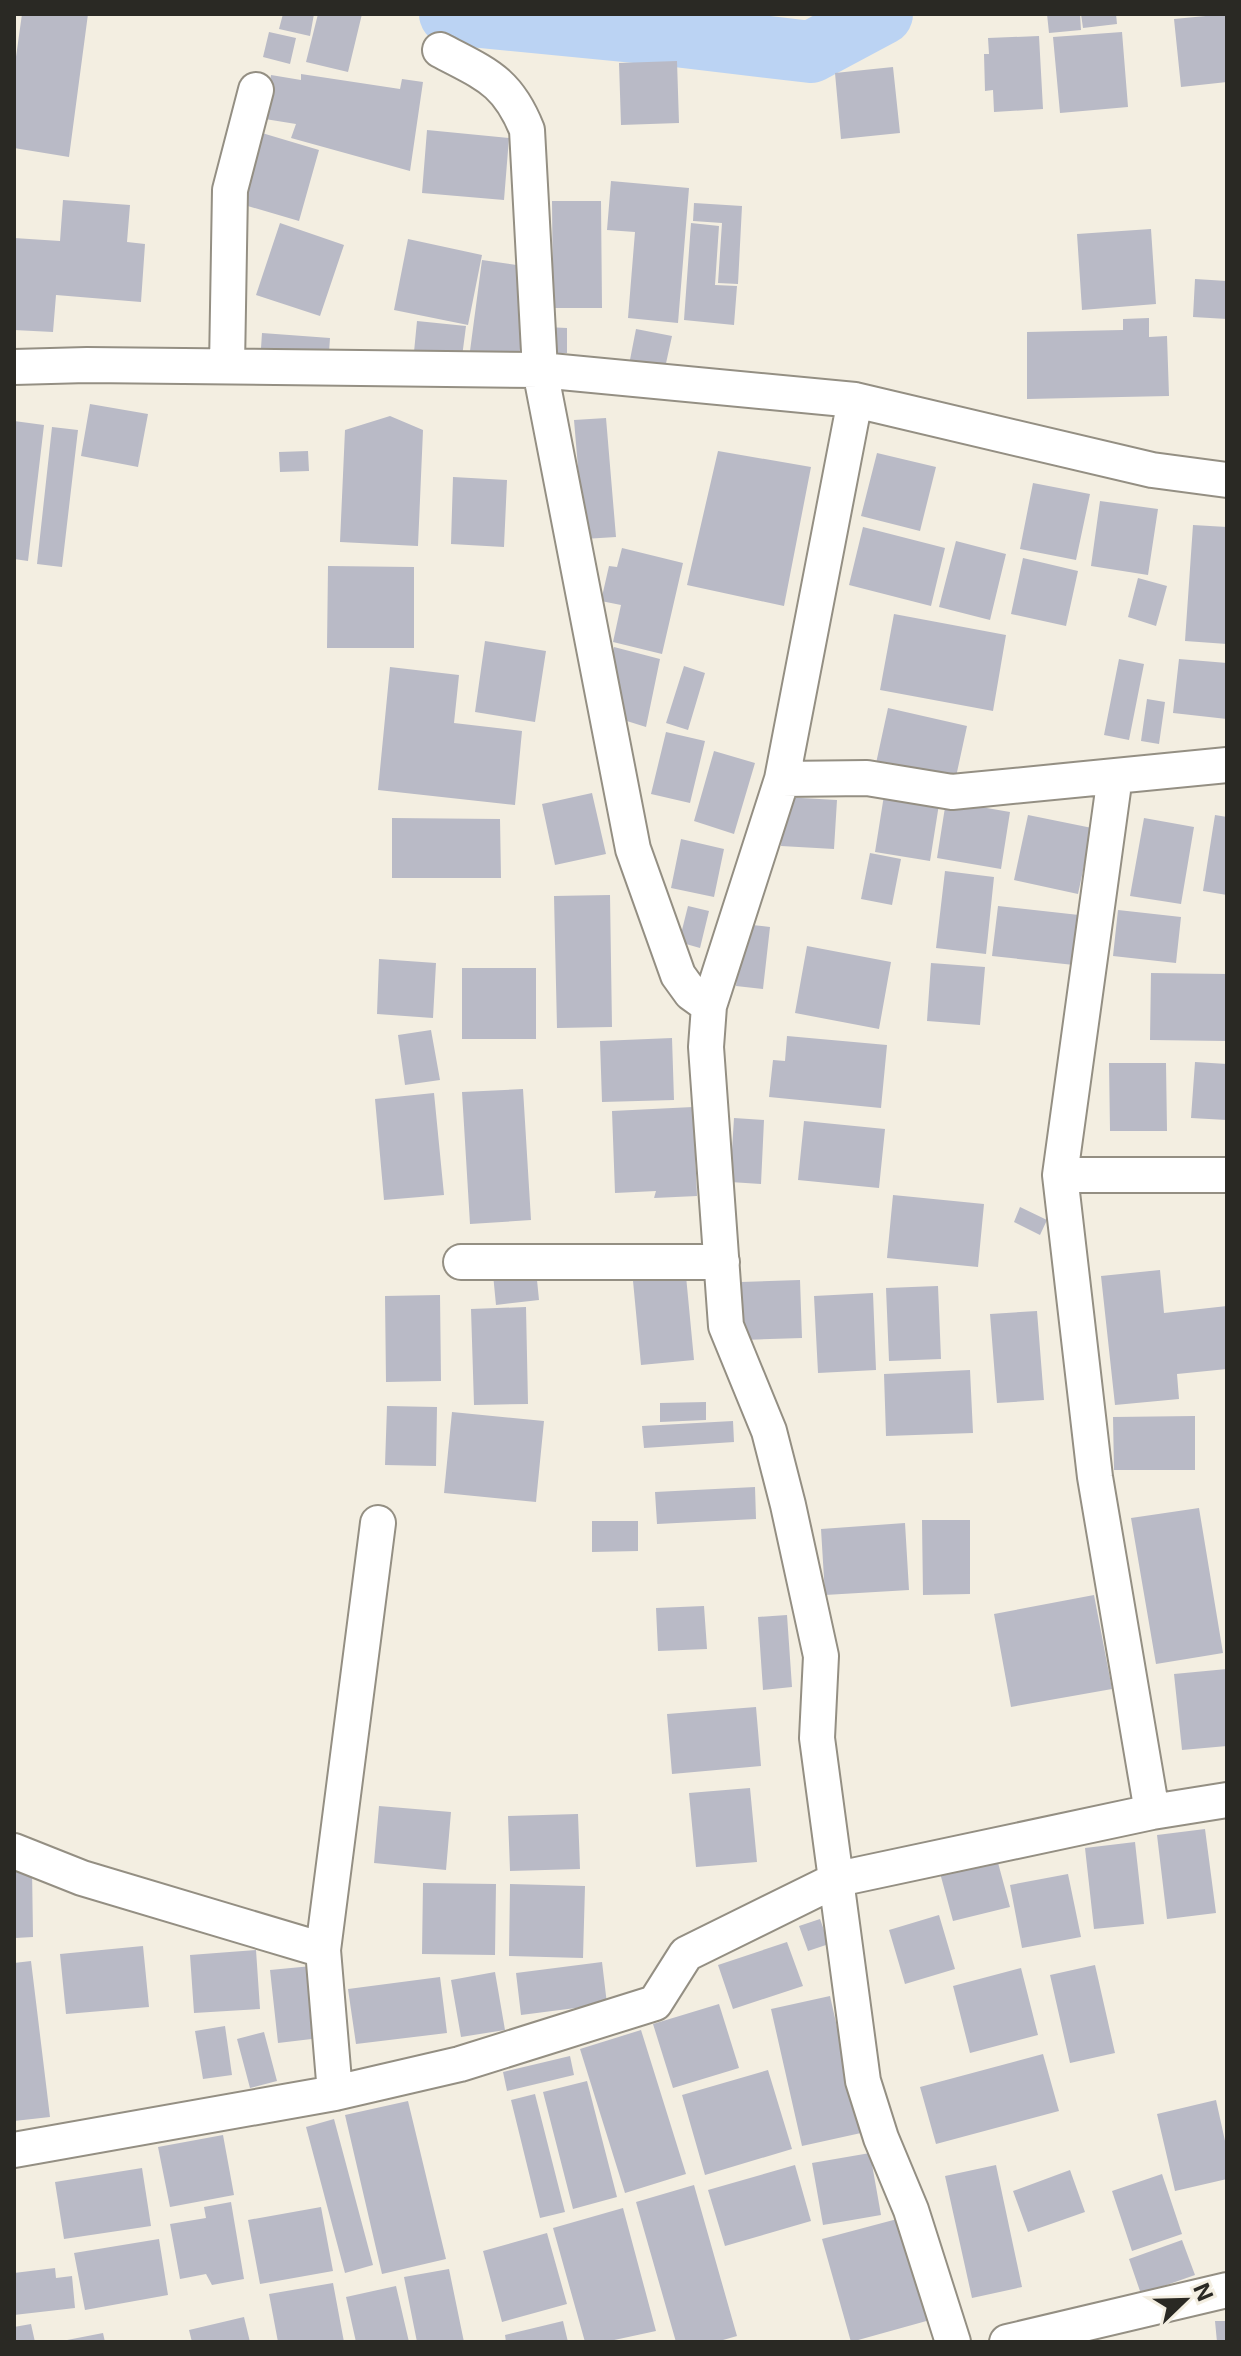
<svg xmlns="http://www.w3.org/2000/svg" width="1241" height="2356" viewBox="0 0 1241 2356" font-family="Inter,sans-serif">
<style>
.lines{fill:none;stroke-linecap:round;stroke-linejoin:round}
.river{stroke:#bbd3f3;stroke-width:62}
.building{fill:#b9bac6}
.minor-casing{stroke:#948f83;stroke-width:38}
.minor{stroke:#fff;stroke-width:34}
</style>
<rect width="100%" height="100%" fill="#f3eee1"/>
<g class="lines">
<!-- river -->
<path class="river" d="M450,14L675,36L811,52L882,14"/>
</g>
<!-- building -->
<path class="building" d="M22,14H88L69,157L14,148V71Z
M283,14H314L310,36L279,29Z
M318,14H362L348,72L306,62Z
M1047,14H1080L1081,30L1049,33Z
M1081,14H1116L1117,24L1083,28Z
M1227,14V82L1181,87L1174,19Z
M269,32L296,38L290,64L263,57Z
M1122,32L1128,107L1060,113L1053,37Z
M1039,36L1043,109L994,112L993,90L985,91L984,54H989L988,38Z
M677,61L679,123L621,125L619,63Z
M893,67L900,133L841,139L835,73Z
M301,74L400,89L402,79L423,82L410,171L291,138L296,124L265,119L271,75L301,80Z
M427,130L509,138L504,200L422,193Z
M262,133L319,150L299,221L241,204Z
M611,181L689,188L678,323L628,318L635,232L607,230Z
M63,200L130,205L127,242L145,244L141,302L56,295L53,332L14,330V238L60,241Z
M552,201H601L602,308H553Z
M694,203L742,206L738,284L718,283L722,223L693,221Z
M280,223L344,245L320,316L256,295Z
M691,223L719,226L715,285L737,286L734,325L684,320Z
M1151,229L1156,304L1082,310L1077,234Z
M408,239L482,255L468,325L394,310Z
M482,260L530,267L519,357L470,351Z
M1195,279L1227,281V319L1193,317Z
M1149,318V337L1167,336L1169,396L1027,399V332L1123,330V319Z
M417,321L466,326L462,357L414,352Z
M546,327L567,328V353H545Z
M636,329L672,336L663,377L628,370Z
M262,333L330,338L328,367L260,363Z
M90,404L148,414L138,467L81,456Z
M390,416L423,430L418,546L340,542L345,430Z
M606,418L616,537L584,539L574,420Z
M14,421L44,425L28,561L14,559Z
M52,427L78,430L62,567L37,564Z
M308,451L309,471L280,472L279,452Z
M718,451L811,467L784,606L687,585Z
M877,453L936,467L920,531L861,516Z
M453,477L507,480L504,547L451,544Z
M1033,483L1090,494L1076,560L1020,549Z
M1100,501L1158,509L1148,575L1091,566Z
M1193,525L1227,527V644L1185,641Z
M863,527L945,548L931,606L849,585Z
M956,541L1006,554L990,620L939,607Z
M622,548L683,563L662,654L613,642L621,605L601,601L609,566L617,567Z
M1023,558L1078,571L1066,626L1011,614Z
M328,566L414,567V648H327Z
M1138,578L1167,586L1156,626L1128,617Z
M894,614L1006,635L993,711L880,690Z
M485,641L546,651L535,722L475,712Z
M614,647L660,659L646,727L614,717L619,684L606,680Z
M1119,659L1144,664L1129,740L1104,735Z
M1179,659L1227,663V719L1173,713Z
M684,666L705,673L688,730L666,723Z
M390,667L459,675L454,723L522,731L515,805L378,790Z
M1147,699L1165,702L1159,744L1141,741Z
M888,708L967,726L954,786L875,768Z
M666,732L705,741L690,803L651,794Z
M714,751L755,763L734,834L694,821Z
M885,789L940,798L930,861L875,852Z
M592,793L606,854L555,865L542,804Z
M784,797L837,800L834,849L781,846Z
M946,801L1010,812L1001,869L937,858Z
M1028,815L1092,828L1078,894L1014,880Z
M1215,815L1227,817V895L1203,891Z
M392,818L500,819L501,878H392Z
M1144,818L1194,827L1181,904L1130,896Z
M681,839L724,849L714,897L671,888Z
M870,853L901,859L892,905L861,899Z
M945,871L994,877L986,954L936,948Z
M610,895L612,1027L557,1028L554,896Z
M688,906L709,911L700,948L679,942Z
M998,906L1079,915L1074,965L992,956Z
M1118,910L1181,917L1176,963L1113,956Z
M743,924L770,927L763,989L736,986Z
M807,946L891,962L879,1029L795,1013Z
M379,959L436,963L433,1018L377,1014Z
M931,963L985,967L980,1025L927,1021Z
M462,968H536V1039H462Z
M1151,973L1227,974V1041L1150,1040Z
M431,1030L440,1080L405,1085L398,1035Z
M787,1036L887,1045L881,1108L769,1097L773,1060L785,1061Z
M672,1038L674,1100L602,1102L600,1041Z
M1195,1062L1227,1064V1120L1191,1118Z
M1109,1063H1166L1167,1131H1110Z
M523,1089L531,1220L470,1224L462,1092Z
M434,1093L444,1195L384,1200L375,1099Z
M693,1107L697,1196L654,1198L656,1191L615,1193L612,1111Z
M734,1118L764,1120L761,1184L730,1182Z
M804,1121L885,1129L879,1188L798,1180Z
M893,1195L984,1204L978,1267L887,1258Z
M1020,1207L1047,1220L1040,1235L1014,1222Z
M536,1270L539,1300L496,1305L493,1274Z
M1160,1270L1164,1313L1227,1306V1369L1177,1374L1179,1399L1115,1405L1101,1276Z
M686,1276L694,1360L641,1365L633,1281Z
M800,1280L802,1338L743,1340L741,1282Z
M938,1286L941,1359L889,1361L886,1288Z
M873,1293L876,1370L818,1373L814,1296Z
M440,1295L441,1381L386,1382L385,1296Z
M526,1307L528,1404L474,1405L471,1309Z
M1037,1311L1044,1400L997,1403L990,1314Z
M970,1370L973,1433L886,1436L884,1374Z
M706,1402V1420L660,1422V1403Z
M387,1406L437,1407L436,1466L385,1465Z
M452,1412L544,1421L536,1502L444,1493Z
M1195,1416V1470H1114L1113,1417Z
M733,1421L734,1442L644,1448L642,1426Z
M755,1487L756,1519L657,1524L655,1492Z
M1199,1508L1223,1653L1156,1664L1131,1518Z
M922,1520H970V1594L923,1595Z
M592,1521H638V1551L592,1552Z
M905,1523L909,1590L825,1595L821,1529Z
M1094,1595L1112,1689L1011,1707L994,1614Z
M704,1606L707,1649L658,1651L656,1608Z
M787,1615L792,1687L763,1690L758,1617Z
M1227,1669V1746L1182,1750L1174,1674Z
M756,1707L761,1766L672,1774L667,1714Z
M750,1788L757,1862L696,1867L689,1793Z
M379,1806L451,1812L446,1870L374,1863Z
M578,1814L580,1869L510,1871L508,1816Z
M1205,1829L1216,1913L1167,1919L1157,1835Z
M1135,1842L1144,1924L1094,1929L1085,1848Z
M997,1859L1010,1907L953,1921L940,1873Z
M32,1868L33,1937L15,1938L14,1869Z
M1068,1874L1081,1937L1022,1948L1010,1885Z
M423,1883L496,1884L495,1955L422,1954Z
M510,1884L585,1886L583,1958L509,1956Z
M939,1915L955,1969L905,1984L889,1930Z
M820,1919L829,1944L808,1951L799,1926Z
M787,1942L803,1986L733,2009L718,1965Z
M143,1946L149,2007L66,2014L60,1954Z
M256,1950L260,2009L194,2013L190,1955Z
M31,1961L50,2117L14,2121V1963Z
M602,1962L607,2004L521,2015L516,1973Z
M1095,1965L1115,2053L1070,2063L1050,1975Z
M312,1966L320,2038L278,2043L270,1970Z
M1021,1968L1038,2035L970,2053L953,1986Z
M495,1972L505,2030L461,2037L451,1980Z
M440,1977L447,2033L356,2044L348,1989Z
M830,1996L861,2133L802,2146L771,2009Z
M719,2004L739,2068L673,2088L653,2024Z
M225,2026L232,2075L203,2079L195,2031Z
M641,2030L686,2174L625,2193L580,2049Z
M264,2032L277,2081L250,2088L237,2039Z
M1043,2054L1059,2111L936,2144L920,2087Z
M570,2056L574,2075L507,2091L503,2072Z
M768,2070L792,2149L705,2175L682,2095Z
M587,2081L617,2197L573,2209L543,2092Z
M535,2094L565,2212L540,2218L511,2100Z
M1216,2100L1227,2150V2179L1175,2191L1157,2114Z
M408,2101L446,2259L382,2274L345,2115Z
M334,2119L373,2265L345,2273L306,2127Z
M223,2135L234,2195L170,2207L158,2147Z
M870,2153L881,2215L823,2225L812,2163Z
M795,2165L811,2221L725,2246L708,2190Z
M996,2165L1022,2287L972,2298L945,2176Z
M142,2168L151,2226L64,2239L55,2182Z
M1070,2170L1085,2212L1028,2232L1013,2191Z
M1162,2174L1182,2234L1132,2251L1112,2191Z
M694,2185L737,2336L716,2342H676L636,2202Z
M231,2202L244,2279L212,2285L206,2274L180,2279L170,2224L206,2218L204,2207Z
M321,2207L333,2271L260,2284L248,2220Z
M623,2208L656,2331L605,2342H585L553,2228Z
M901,2218L930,2320L851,2342L822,2239Z
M547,2233L567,2304L502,2322L483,2251Z
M159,2239L168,2295L85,2310L74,2253Z
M1182,2240L1195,2275L1141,2294L1129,2259Z
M55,2268L56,2278L72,2276L75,2308L14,2315V2273Z
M449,2269L464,2342H417L404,2277Z
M333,2283L344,2342H278L269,2294Z
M396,2286L409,2342H356L346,2297Z
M244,2317L250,2342H192L189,2330Z
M563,2321L568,2342H506L505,2335Z
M1215,2321H1227V2342H1217Z
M31,2324L35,2342H14V2327Z
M103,2333L105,2342H62V2341Z"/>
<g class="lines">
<defs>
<path id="minor" d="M440,50C485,74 507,80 527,130L540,370L633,849L678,975L691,993L709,1006
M227,366L230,190L256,90
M14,367L87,365L540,370L855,400L1152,470L1227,480
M855,400L782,779L709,1006L706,1047L726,1326L769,1431L788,1505L821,1656L817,1738L863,2081L881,2138L911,2210L953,2342
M1115,776L1060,1175L1095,1477L1152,1812
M782,779L867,778L952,792L1227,765
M1060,1175H1227
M461,1262H722
M14,1851L82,1878L323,1950
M335,2093L323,1950L378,1523
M14,2150L335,2093L460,2064L655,2003L686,1954L838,1879L1152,1812L1227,1800
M1007,2342L1227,2290"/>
</defs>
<!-- minor casing -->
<use href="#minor" class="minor-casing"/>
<!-- minor -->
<use href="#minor" class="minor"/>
</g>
<!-- border -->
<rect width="1241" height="2356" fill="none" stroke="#2a2924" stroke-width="32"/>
<!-- north arrow -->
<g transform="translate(1185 2300) rotate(67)" stroke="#f3eee1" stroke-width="6" paint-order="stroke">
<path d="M0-6L14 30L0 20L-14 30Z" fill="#2a2924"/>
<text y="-12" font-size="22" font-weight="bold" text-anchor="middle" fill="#2a2924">N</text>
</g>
</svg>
